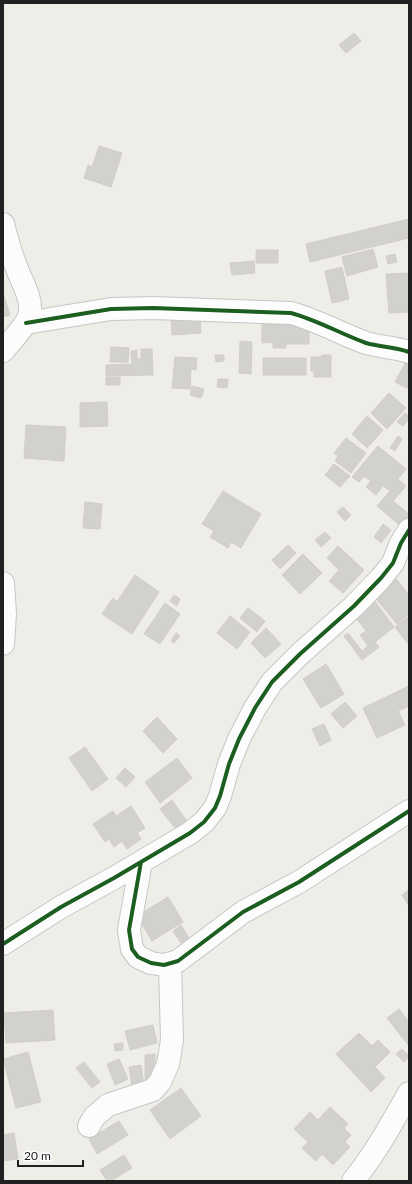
<svg xmlns="http://www.w3.org/2000/svg" width="412" height="1184" viewBox="0 0 412 1184" font-family="Lato,sans-serif">
<style>
.building{fill:#d2d1cd;stroke:#d1cec9}
.lines{fill:none;stroke-linecap:round;stroke-linejoin:round}
.street-casing{stroke:#c7c6c4;stroke-width:24}
.street{stroke:#fcfcfc;stroke-width:22}
.cycleway-casing{stroke:#fff;stroke-width:6}
.cycleway{stroke:#1b5e20;stroke-width:4}
</style>
<rect width="100%" height="100%" fill="#eeede8"/>
<!-- building -->
<path class="building" d="M354,33L361,41L346,53L339,45Z
M99,146L122,153L111,187L84,178L88,165L92,167Z
M409,219V238L310,262L306,244Z
M373,249L378,267L347,276L342,257Z
M256,250H278V263H256Z
M395,254L397,262L388,264L386,256Z
M254,261L255,273L232,275L230,263Z
M342,267L349,299L332,303L325,271Z
M409,273V312L389,313L386,274Z
M3,293L10,315L3,317Z
M200,314L201,333L172,335L171,316Z
M262,319H309V344H286V348H273V342L262,343Z
M240,341L252,342L251,374L239,373Z
M111,347L129,348L128,362H110Z
M141,349H152L153,375L106,376V365L132,364L131,351L137,350V359H141Z
M215,355H224V361L216,362Z
M322,355H331V377H314V371H311V357H322Z
M175,357L197,358L196,370L191,369L190,389L172,388Z
M263,358H306V375H263Z
M407,360L409,362V384L407,388L395,382Z
M106,377H120V385H106Z
M218,379H228L227,388L217,387Z
M192,386L204,389L201,398L190,395Z
M389,393L406,408L387,429L371,413Z
M107,402L108,426L80,427V403Z
M405,413L409,416V419L403,426L397,422Z
M367,416L383,430L367,448L352,434Z
M26,425L66,427L64,461L24,458Z
M398,436L402,439L395,451L390,448Z
M346,438L366,453L351,473L335,461L338,456L334,453Z
M378,446L406,469L398,479L406,486L393,501L409,514V518L402,527L377,506L390,491L383,486L376,495L366,487L371,481L364,476L359,482L352,477Z
M334,464L350,476L340,487L325,475Z
M223,491L261,514L241,548L231,542L228,548L210,537L214,531L202,524Z
M85,502L102,504L100,529L83,528Z
M343,507L351,515L345,521L337,512Z
M383,524L391,530L381,543L374,537Z
M325,532L331,538L321,547L315,540Z
M288,545L296,553L280,569L272,560Z
M338,546L364,570L343,593L329,581L339,570L327,558Z
M303,554L322,573L300,594L282,575Z
M135,575L159,592L132,634L102,614L113,598L117,602Z
M394,576L409,595V614L397,624L372,594Z
M174,595L180,599L177,606L170,601Z
M373,599L394,627L375,642L379,647L362,660L344,636L348,633L362,651L368,646L360,635L366,631L353,614Z
M165,603L180,614L160,644L144,634Z
M248,608L265,621L257,632L240,618Z
M230,616L250,632L237,649L217,633Z
M409,616V645L395,627Z
M266,628L281,644L265,658L251,643Z
M176,633L180,636L174,643L171,641Z
M326,664L344,694L321,708L303,679Z
M409,686V706L398,711L405,725L377,738L363,708Z
M345,702L357,716L343,728L331,714Z
M157,717L177,739L163,753L143,731Z
M324,724L331,740L320,746L312,729Z
M85,747L108,779L92,791L69,758Z
M177,758L192,778L160,803L145,782Z
M125,768L135,777L126,787L116,778Z
M172,800L186,820L175,828L160,809Z
M131,806L145,828L137,833L141,839L127,849L122,841L114,847L109,839L105,842L93,824L113,811L116,816Z
M409,890V906L402,895Z
M168,897L183,922L152,941L137,916Z
M181,925L189,938L181,943L173,931Z
M399,1009L409,1022V1046L387,1018Z
M53,1010L55,1040L6,1043L4,1013Z
M153,1025L157,1043L130,1050L125,1031Z
M359,1033L372,1046L378,1040L390,1052L375,1067L385,1078L371,1092L336,1054Z
M123,1043V1050L115,1051L114,1044Z
M402,1049L409,1056L404,1062L396,1054Z
M28,1052L41,1102L16,1108L3,1059Z
M155,1054V1079L145,1080V1055Z
M119,1059L128,1079L115,1085L107,1064Z
M84,1062L100,1082L92,1088L76,1068Z
M141,1065L144,1085L132,1086L129,1067Z
M181,1088L201,1116L170,1139L150,1110Z
M330,1107L348,1124L344,1128L351,1135L345,1142L350,1147L333,1165L322,1154L316,1161L302,1148L308,1142L294,1129L310,1112L318,1120Z
M119,1121L128,1135L97,1154L89,1139Z
M14,1133L18,1159L3,1161V1135Z
M124,1155L132,1168L111,1181H107L100,1170Z"/>
<g class="lines">
<defs>
<path id="street" d="M3,224C7,238 10,252 16,266C21,281 34,300 29,316C26,326 10,342 3,351
M26,323L111,309L153,308L291,313C317,320 341,334 366,343C380,347 395,347 409,352
M3,583L5,614L3,644
M141,862L129,930L132,949L138,957L151,963L164,965L178,961L243,912L299,882L409,811
M3,944L61,907L114,878L190,833L204,822L215,808L220,796L229,764L239,739L255,708L272,682L300,654L354,606L381,578L393,563L401,543L409,530
M89,1126L94,1117L108,1105L153,1090L160,1082L168,1064L172,1040L170,964
M353,1181C375,1154 392,1123 409,1093"/>
</defs>
<!-- street casing -->
<use href="#street" class="street-casing"/>
<!-- street -->
<use href="#street" class="street"/>
<defs>
<path id="cycleway" d="M26,323L111,309L153,308L291,313C317,320 341,334 366,343C380,347 395,347 409,352
M141,862L129,930L132,949L138,957L151,963L164,965L178,961L243,912L299,882L409,811
M3,944L61,907L114,878L190,833L204,822L215,808L220,796L229,764L239,739L255,708L272,682L300,654L354,606L381,578L393,563L401,543L409,530"/>
</defs>
<!-- cycleway casing -->
<use href="#cycleway" class="cycleway-casing"/>
<!-- cycleway -->
<use href="#cycleway" class="cycleway"/>
</g>
<!-- border -->
<rect width="412" height="1184" fill="none" stroke="#202020" stroke-width="8"/>
<!-- scale -->
<path d="M18 1160v6h65v-6" fill="none" stroke="#202020" stroke-width="2"/>
<text x="24" y="1160" font-size="12" fill="#202020" stroke="#ffffff" stroke-width="3" paint-order="stroke">20 m</text>
</svg>
